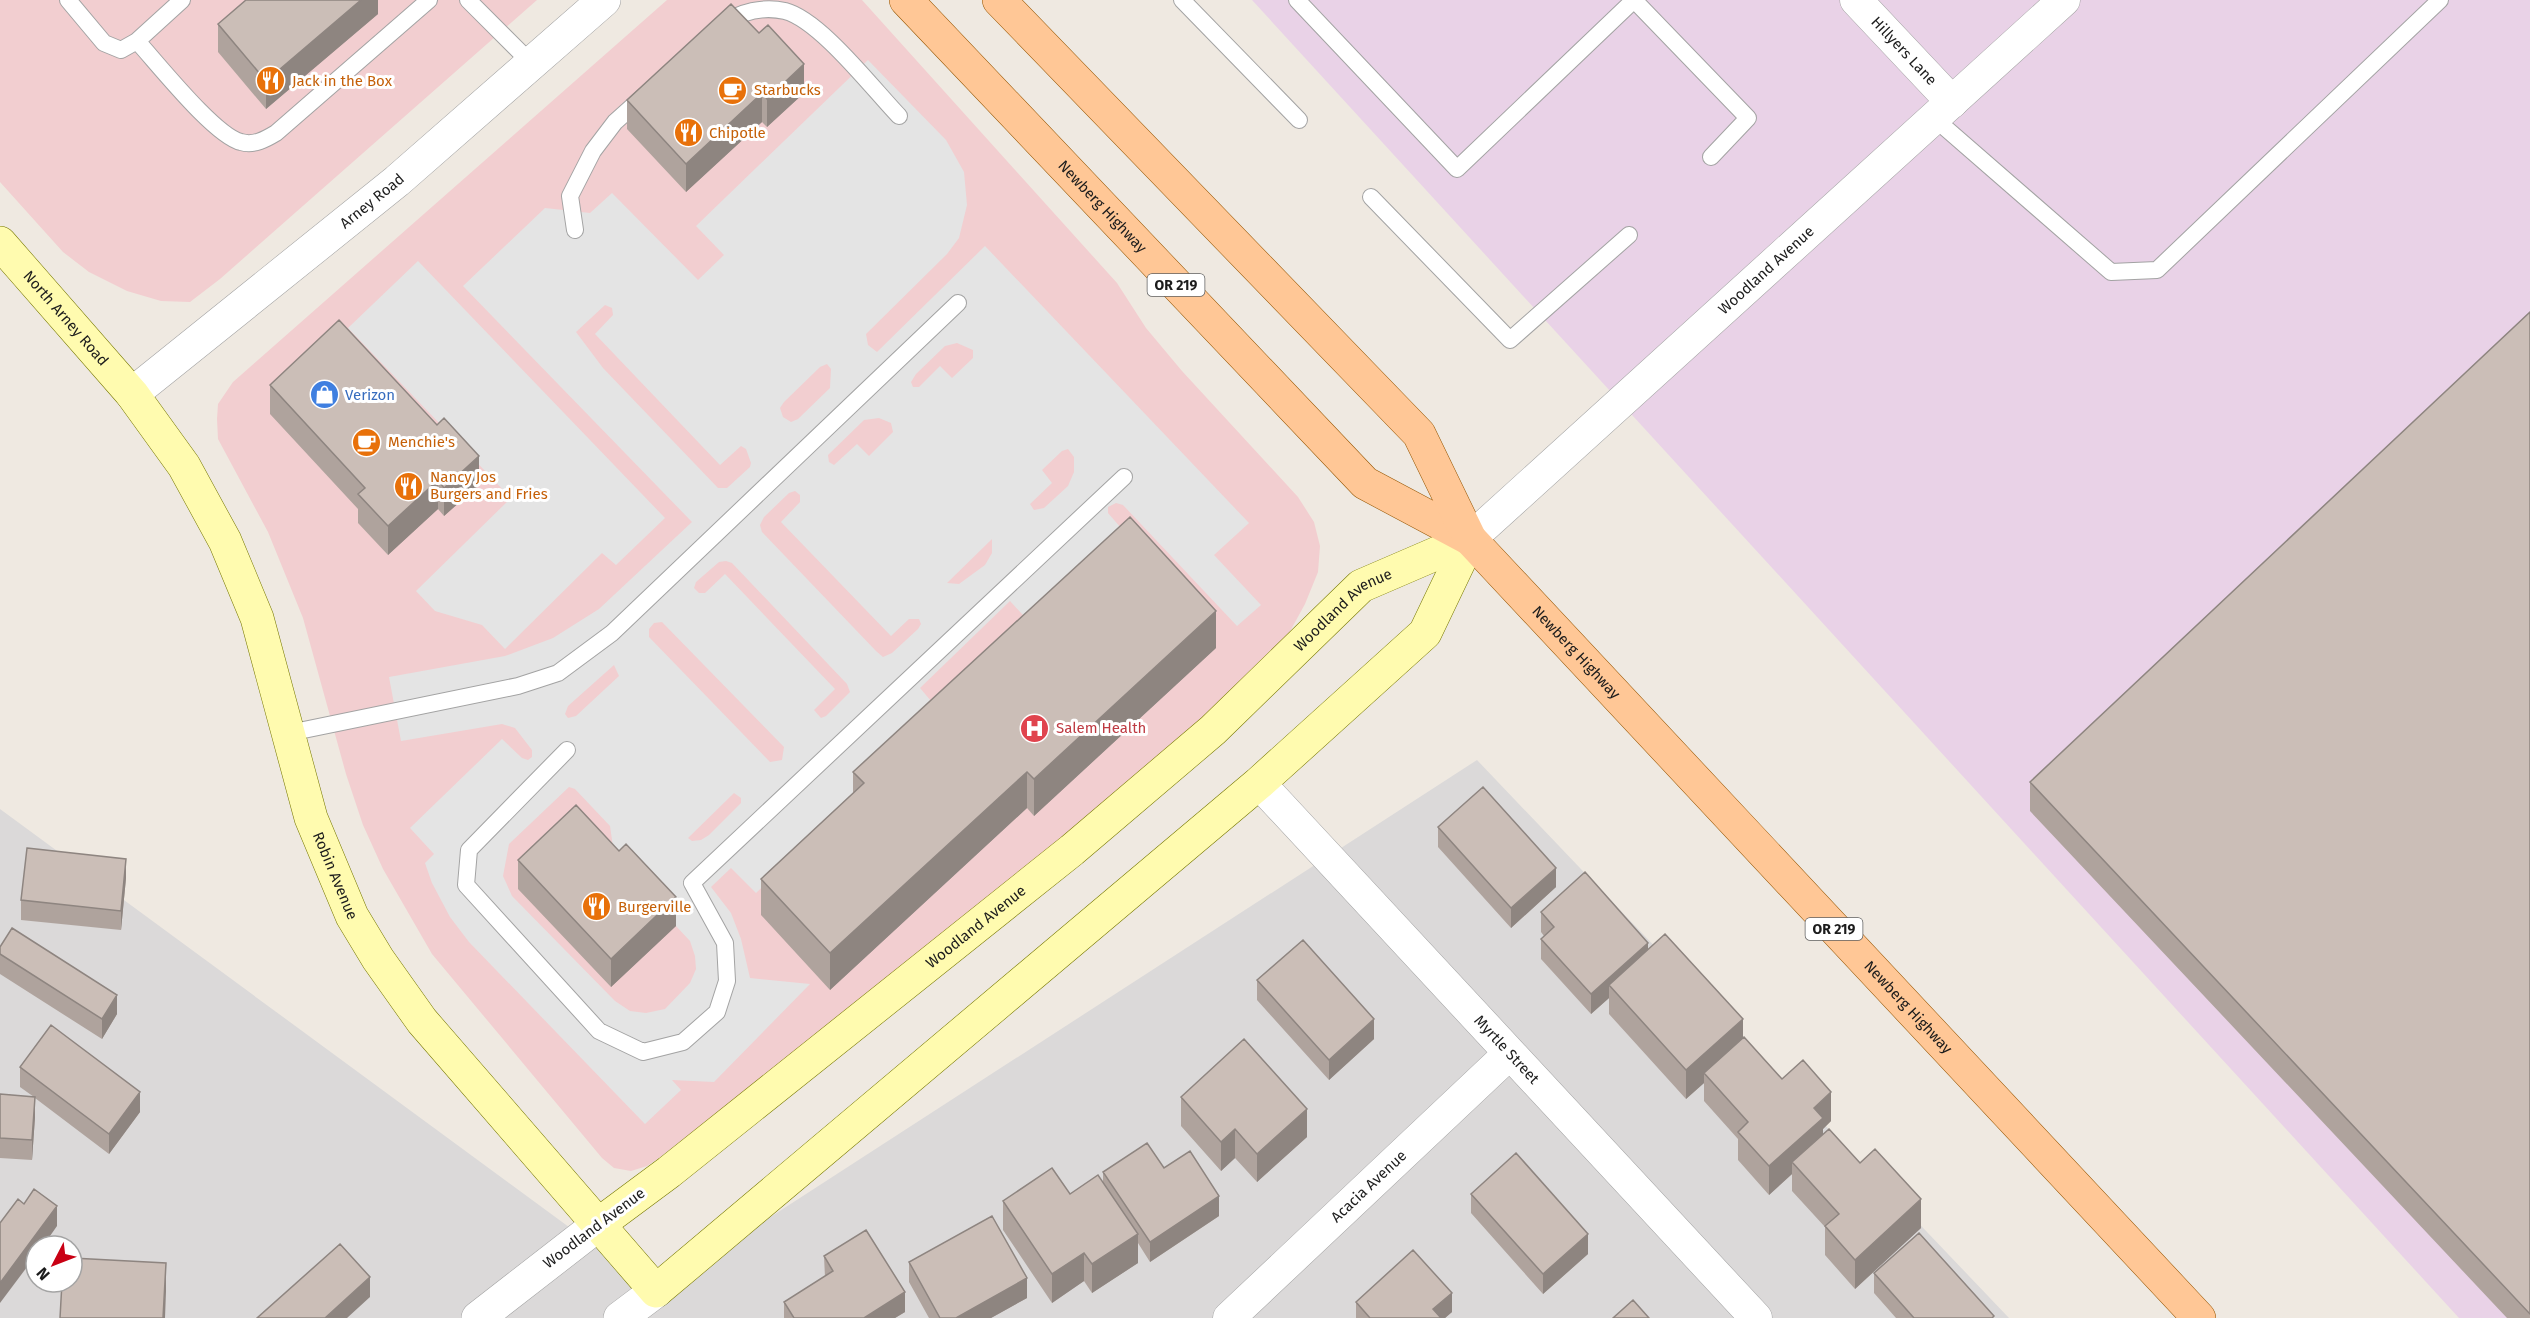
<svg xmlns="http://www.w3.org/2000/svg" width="2530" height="1318" viewBox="0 0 2530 1318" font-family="'Fira Sans',sans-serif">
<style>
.residential{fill:#dbd9d9;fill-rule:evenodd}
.commercial{fill:#f2ced0}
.industrial{fill:#e9d2e7}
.parking{fill:#e4e4e4;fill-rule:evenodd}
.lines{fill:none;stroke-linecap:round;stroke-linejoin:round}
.service-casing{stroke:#a3a3a3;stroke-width:18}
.minor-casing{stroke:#a3a3a3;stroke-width:33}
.tertiary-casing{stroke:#a3a3a3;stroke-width:34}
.secondary-casing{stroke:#767700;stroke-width:34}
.primary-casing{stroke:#955500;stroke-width:34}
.service{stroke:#fff;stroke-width:16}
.minor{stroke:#fff;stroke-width:32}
.tertiary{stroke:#fff;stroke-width:33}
.secondary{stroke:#fffbaf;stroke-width:33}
.primary{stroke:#ffc796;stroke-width:33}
.wall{fill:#afa39d}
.shaded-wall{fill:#8e8580}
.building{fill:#cbbeb7;stroke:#8e8580;stroke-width:1.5}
.labels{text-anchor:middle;stroke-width:6;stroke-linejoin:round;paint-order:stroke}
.shield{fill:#fff;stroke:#606060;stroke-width:1.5}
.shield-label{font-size:14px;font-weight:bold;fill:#1c1c1c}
.street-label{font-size:15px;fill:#1c1c1c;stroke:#fff}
.food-label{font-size:15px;fill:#c56008;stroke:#fff;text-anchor:start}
.shop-label{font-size:15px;fill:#366cbe;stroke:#fff;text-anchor:start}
.health-label{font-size:15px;fill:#be3a42;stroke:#fff;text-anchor:start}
</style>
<rect width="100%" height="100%" fill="#efe9e1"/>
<!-- residential -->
<path class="residential" d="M1477,760L2009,1318H0V809L656,1291ZM36,1246H72V1282H36Z"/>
<!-- commercial -->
<path class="commercial" d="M0,0H537L220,279L190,302L161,301L127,291L89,272L63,252L0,182Z
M667,0H862L1117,283L1146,328L1182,371L1298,497L1314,522L1320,546L1318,572L1305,604L1288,635L1143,782L659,1158L647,1166L631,1171L614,1168L602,1158L432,954L383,869L363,825L346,774L303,618L268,532L218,439L217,419L218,404L233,382Z"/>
<!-- industrial -->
<path class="industrial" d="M1252,0H2530V1318H2459Z"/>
<!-- parking -->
<path class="parking" d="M868,60L946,140L964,172L967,205L959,238L947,254L866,334L868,345L877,352L985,246L1249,523L1214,555L1261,605L1237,626L1123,505L1116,503L1108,507V513L1128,536L1033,626L1010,601L920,688L942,714L756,893L731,868L711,887L731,913L741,939L750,978L810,984L714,1082L672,1080L681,1090L645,1124L469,942L450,917L432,883L425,863L434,854L410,828L502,739L522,758L528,760L532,757V750L515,728L502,724L401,741L389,677L505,656L553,638L599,609L692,522L463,286L545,208L590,213L612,193L698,280L724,255L696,226ZM605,305L612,308L613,315L595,334L720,465L741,446L746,449L751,463L750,467L727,488H718L603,368L576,332ZM957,343L973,350V358L952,378L940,366L919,387H913L911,382L916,374L945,346ZM827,364L831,369L830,388L798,419L791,422L783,417L780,408L784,402L820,367ZM879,418L891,423L893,432L869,456L857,444L834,465L829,462L828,455L864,420ZM1068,449L1074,457V472L1068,486L1044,508L1034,510L1030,504L1052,483L1042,470L1062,451ZM795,491L800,495V502L781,522L891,636L909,619H919L921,624L918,629L892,653L883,657L876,651L762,532L760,525L764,517L789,493ZM992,539V553L985,565L959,584L947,583ZM726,561L732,563L847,684L850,692L826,716L821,718L814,710L835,689L725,574L705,593H699L694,588L696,582L719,562ZM662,622L784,747L782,760L770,762L649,637V629L654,623ZM614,665L619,676L576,716L568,718L565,714L568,706ZM569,787L575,789L610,826L614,854L621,867L690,941L695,956L696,969L690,983L665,1009L646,1013L630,1011L615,1001L512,896L503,876L509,844ZM734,793L741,798V803L709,835L701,840L692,841L688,838Z
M418,261L665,518L616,565L602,553L505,649L482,625L435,611L416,591L511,498L348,328Z"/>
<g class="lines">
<defs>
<path id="service" d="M68,0L104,43L121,50L137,41L182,0
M468,0L531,63
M1182,0L1299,120
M1297,0L1457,169L1634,0
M1634,0L1748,118L1711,157
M723,24C741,12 763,6 785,11C820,20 873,89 899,116
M137,41C158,64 215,136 241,142C254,146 266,139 276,133L429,0
M1934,118L2111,272L2157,270L2440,0
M1371,197L1510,340L1629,235
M575,230L570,196L593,151L615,122L644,96
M289,733L518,686L558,673L612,633L958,303
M567,750L469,850L466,885L599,1031L643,1052L683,1042L717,1012L727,981L725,943L692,883L1124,477"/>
<g id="minor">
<path id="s1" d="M1856,0L1952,102"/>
<path id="s2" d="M1470,539L2064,0"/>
<path id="s3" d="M1259,783L1756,1318"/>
<path id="s4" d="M1229,1318L1509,1054"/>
</g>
<g id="tertiary">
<path id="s5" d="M132,394L397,181L604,0"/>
<path d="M478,1318L599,1224"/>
<path d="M620,1318L656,1291"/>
</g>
<g id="secondary">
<path id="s6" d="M0,243L132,394L184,466L225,541L257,618L311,818L352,916L378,959L422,1021L656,1291L1259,783L1425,633L1470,539"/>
<path id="s7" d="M599,1224L669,1172L1072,850L1213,730L1361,586L1470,539"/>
</g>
<g id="primary">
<path id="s8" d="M906,0L1365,483L1470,539"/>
<path id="s9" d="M999,0L1419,434L1470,539L2199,1318"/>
</g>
</defs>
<!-- service casing -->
<use href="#service" class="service-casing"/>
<!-- minor casing -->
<use href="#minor" class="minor-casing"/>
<!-- tertiary casing -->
<use href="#tertiary" class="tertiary-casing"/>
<!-- secondary casing -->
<use href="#secondary" class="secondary-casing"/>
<!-- primary casing -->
<use href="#primary" class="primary-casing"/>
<!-- service -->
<use href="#service" class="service"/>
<!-- minor -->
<use href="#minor" class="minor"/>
<!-- tertiary -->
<use href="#tertiary" class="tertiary"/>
<!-- secondary -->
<use href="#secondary" class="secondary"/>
<!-- primary -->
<use href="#primary" class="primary"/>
</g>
<!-- wall -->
<path class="wall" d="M378,0V14L266,109L218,52V24Z
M731,4L804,93L767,127L762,122L686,192L627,129V100Z
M2530,312V1318H2507L2030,811V782Z
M270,385L479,485L444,516L438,509L388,555L358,523V509L270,414Z
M1216,648L1034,816L1027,808L830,990L761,915V879L853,793V772Z
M1438,827L1556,887L1511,928L1438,847Z
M518,860L676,926L611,987L518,889Z
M126,878L121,930L21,920V900Z
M1541,912L1648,949L1743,1038L1782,1079L1831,1121L1823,1129V1134L1860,1163L1921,1228L1855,1289L1825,1255V1227L1792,1191V1174L1769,1195L1738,1160V1139L1704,1101V1083L1686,1099L1609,1014V998L1591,1014L1541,959V939L1544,936L1541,932Z
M0,947L117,1014L102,1039L0,974Z
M1257,980L1374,1039L1329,1080L1257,1000Z
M20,1067L140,1112L109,1154L35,1098V1117L32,1160L0,1158V1094L34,1097L20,1087Z
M1181,1097L1307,1137L1257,1182L1235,1158L1221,1171L1181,1126Z
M1164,1168L1219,1216L1150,1262L1138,1243V1263L1092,1293L1084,1281L1052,1303L1003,1230V1201L1070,1194L1103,1183V1172Z
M1471,1194L1588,1254L1543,1294L1471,1213Z
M824,1256L905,1312L895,1318H784V1302L825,1277Z
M909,1262L1027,1298L991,1318H929L909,1282Z
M1874,1273L1994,1318H1896L1874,1293Z
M1356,1302L1452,1312L1445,1318H1356Z"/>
<!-- shaded-wall -->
<path class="shaded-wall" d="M361,0H378V14L266,109V81Z
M804,64V93L767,127V99Z
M762,93V122L686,192V164Z
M479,456V485L444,516V488Z
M438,480V509L388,555V526Z
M1216,611V648L1034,816V779Z
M1027,772V808L830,990V953Z
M126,859V878L121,930V911Z
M1556,868V887L1511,928V908Z
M676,897V926L611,987V959Z
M1648,943V963L1609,985V998L1591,1014V994Z
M117,995V1014L102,1039V1019Z
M1374,1019V1039L1329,1080V1060Z
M1743,1019V1048L1704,1073V1083L1686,1099V1070Z
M140,1092V1112L109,1154V1134Z
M1831,1092V1121L1823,1129V1147L1792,1162V1174L1769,1195V1166L1814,1108Z
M35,1097V1117L32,1160V1140Z
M1307,1109V1137L1257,1182V1154Z
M1235,1129V1158L1221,1171V1142Z
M1219,1196V1216L1150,1262V1242Z
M1921,1199V1228L1855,1289V1260Z
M57,1206V1226L43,1246H36V1255L0,1303V1283Z
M1138,1234V1263L1092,1293V1264Z
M1588,1234V1254L1543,1294V1274Z
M1084,1253V1281L1052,1303V1274Z
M166,1263V1291L165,1318H163Z
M370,1277V1297L347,1318H325Z
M1027,1278V1298L991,1318H956Z
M905,1292V1312L895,1318H864Z
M1452,1293V1312L1445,1318H1433V1309Z"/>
<!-- building -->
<path class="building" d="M246,0H361L266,81L218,24Z
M731,4L759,33L768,25L804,64L767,99L762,93L686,164L627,100Z
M2530,312V1314L2030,782Z
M339,320L437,425L444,418L479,456L444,488L438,480L388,526L358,494L365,488L270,385Z
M1130,517L1216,611L1034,779L1027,772L830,953L761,879L864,783L853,772Z
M1483,787L1556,868L1511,908L1438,827Z
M576,805L619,851L626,844L676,897L611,959L518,860Z
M27,848L126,859L121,911L21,900Z
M1585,872L1648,943L1591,994L1541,939L1554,927L1541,912Z
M12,928L117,995L102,1019L0,954V947Z
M1665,934L1743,1019L1686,1070L1609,985Z
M1303,940L1374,1019L1329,1060L1257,980Z
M51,1025L140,1092L109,1134L20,1067Z
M1744,1037L1782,1079L1803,1060L1831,1092L1814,1108L1823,1118L1769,1166L1738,1132L1748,1122L1704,1073Z
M1244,1039L1307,1109L1257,1154L1235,1129L1221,1142L1181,1097Z
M0,1094L35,1097L32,1140L0,1138Z
M1829,1129L1860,1163L1875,1149L1921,1199L1855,1260L1825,1226L1839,1214L1792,1162Z
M1147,1143L1164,1168L1190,1151L1219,1196L1150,1242L1103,1172Z
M1516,1153L1588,1234L1543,1274L1471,1194Z
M1052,1168L1070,1194L1098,1175L1138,1234L1092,1264L1084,1253L1052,1274L1003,1201Z
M34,1189L57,1206L0,1283V1223L18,1199L24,1204Z
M992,1216L1027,1278L956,1318H940L909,1262Z
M866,1230L905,1292L864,1318H794L784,1302L833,1271L824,1256Z
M1919,1233L1994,1316L1992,1318H1914L1874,1273Z
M340,1244L370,1277L325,1318H257Z
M1413,1250L1452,1293L1433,1309L1441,1318H1370L1356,1302Z
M72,1258L166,1263L163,1318H60L62,1282H72Z
M1633,1300L1649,1318H1613Z"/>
<!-- icons -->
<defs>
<symbol id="restaurant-disc" viewBox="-11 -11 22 22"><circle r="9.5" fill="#e8710a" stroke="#fff"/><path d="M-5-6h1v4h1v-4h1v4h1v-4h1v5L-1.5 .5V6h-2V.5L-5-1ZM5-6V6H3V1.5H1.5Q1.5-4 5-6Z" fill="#fff"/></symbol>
<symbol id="cafe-disc" viewBox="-11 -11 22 22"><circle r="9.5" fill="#e8710a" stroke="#fff"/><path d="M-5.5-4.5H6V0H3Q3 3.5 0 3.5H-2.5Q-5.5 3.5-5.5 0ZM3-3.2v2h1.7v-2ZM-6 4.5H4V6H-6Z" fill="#fff"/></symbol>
<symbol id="shop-disc" viewBox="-11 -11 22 22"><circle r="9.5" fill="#3f7fe0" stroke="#fff"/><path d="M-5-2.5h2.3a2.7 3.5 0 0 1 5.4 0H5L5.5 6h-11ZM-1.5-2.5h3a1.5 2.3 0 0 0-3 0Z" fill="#fff"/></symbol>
<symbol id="hospital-disc" viewBox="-11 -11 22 22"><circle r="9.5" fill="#e0444e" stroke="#fff"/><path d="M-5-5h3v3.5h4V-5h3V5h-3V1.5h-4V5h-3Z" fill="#fff"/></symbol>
</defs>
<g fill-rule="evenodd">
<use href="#restaurant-disc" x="254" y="64" width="33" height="33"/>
<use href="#cafe-disc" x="716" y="74" width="33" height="33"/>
<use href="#restaurant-disc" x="672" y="116" width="33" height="33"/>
<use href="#shop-disc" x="308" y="378" width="33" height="33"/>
<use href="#cafe-disc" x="350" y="426" width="33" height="33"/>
<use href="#restaurant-disc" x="392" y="470" width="33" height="33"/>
<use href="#hospital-disc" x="1018" y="712" width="33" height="33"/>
<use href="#restaurant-disc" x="580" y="890" width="33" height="33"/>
</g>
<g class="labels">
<!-- shield labels -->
<g class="shield">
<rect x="1147.5" y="274" width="57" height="22" rx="4.5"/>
<rect x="1805.5" y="918" width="57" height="22" rx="4.5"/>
</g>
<g class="shield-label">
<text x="1176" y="290">OR 219</text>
<text x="1834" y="934">OR 219</text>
</g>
<!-- street labels -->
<g class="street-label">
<text dy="5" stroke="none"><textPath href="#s1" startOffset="70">Hillyers Lane</textPath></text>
<text dy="5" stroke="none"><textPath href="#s5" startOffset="308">Arney Road</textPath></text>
<text dy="5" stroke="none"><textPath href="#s8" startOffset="285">Newberg Highway</textPath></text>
<text dy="5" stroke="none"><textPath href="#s2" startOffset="400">Woodland Avenue</textPath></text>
<text dy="5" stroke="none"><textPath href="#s6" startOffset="100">North Arney Road</textPath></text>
<text dy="5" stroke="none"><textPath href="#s7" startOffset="966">Woodland Avenue</textPath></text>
<text dy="5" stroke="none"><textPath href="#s9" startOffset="876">Newberg Highway</textPath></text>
<text dy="5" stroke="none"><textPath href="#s6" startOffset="728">Robin Avenue</textPath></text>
<text dy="5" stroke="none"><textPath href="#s7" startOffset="480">Woodland Avenue</textPath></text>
<text dy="5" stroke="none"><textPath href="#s9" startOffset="1362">Newberg Highway</textPath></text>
<text dy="5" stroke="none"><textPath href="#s3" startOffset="364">Myrtle Street</textPath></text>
<text dy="5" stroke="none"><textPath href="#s4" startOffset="192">Acacia Avenue</textPath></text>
<text transform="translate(594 1228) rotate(-37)" y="5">Woodland Avenue</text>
</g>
<!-- food labels -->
<g class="food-label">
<text x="292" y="86">Jack in the Box</text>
<text x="754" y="95">Starbucks</text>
<text x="709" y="138">Chipotle</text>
<text x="388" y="447">Menchie's</text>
<text x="430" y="482">Nancy Jos<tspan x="430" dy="17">Burgers and Fries</tspan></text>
<text x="618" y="912">Burgerville</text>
</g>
<!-- shop labels -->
<g class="shop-label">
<text x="345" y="400">Verizon</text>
</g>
<!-- health labels -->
<g class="health-label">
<text x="1056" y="733">Salem Health</text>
</g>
</g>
<!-- north arrow -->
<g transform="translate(54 1264) rotate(228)"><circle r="28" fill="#ffffff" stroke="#a4a4a4" stroke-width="1.5"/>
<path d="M0-4.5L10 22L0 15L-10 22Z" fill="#c90014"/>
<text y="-9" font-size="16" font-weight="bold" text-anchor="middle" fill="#1c1c1c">N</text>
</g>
</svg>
